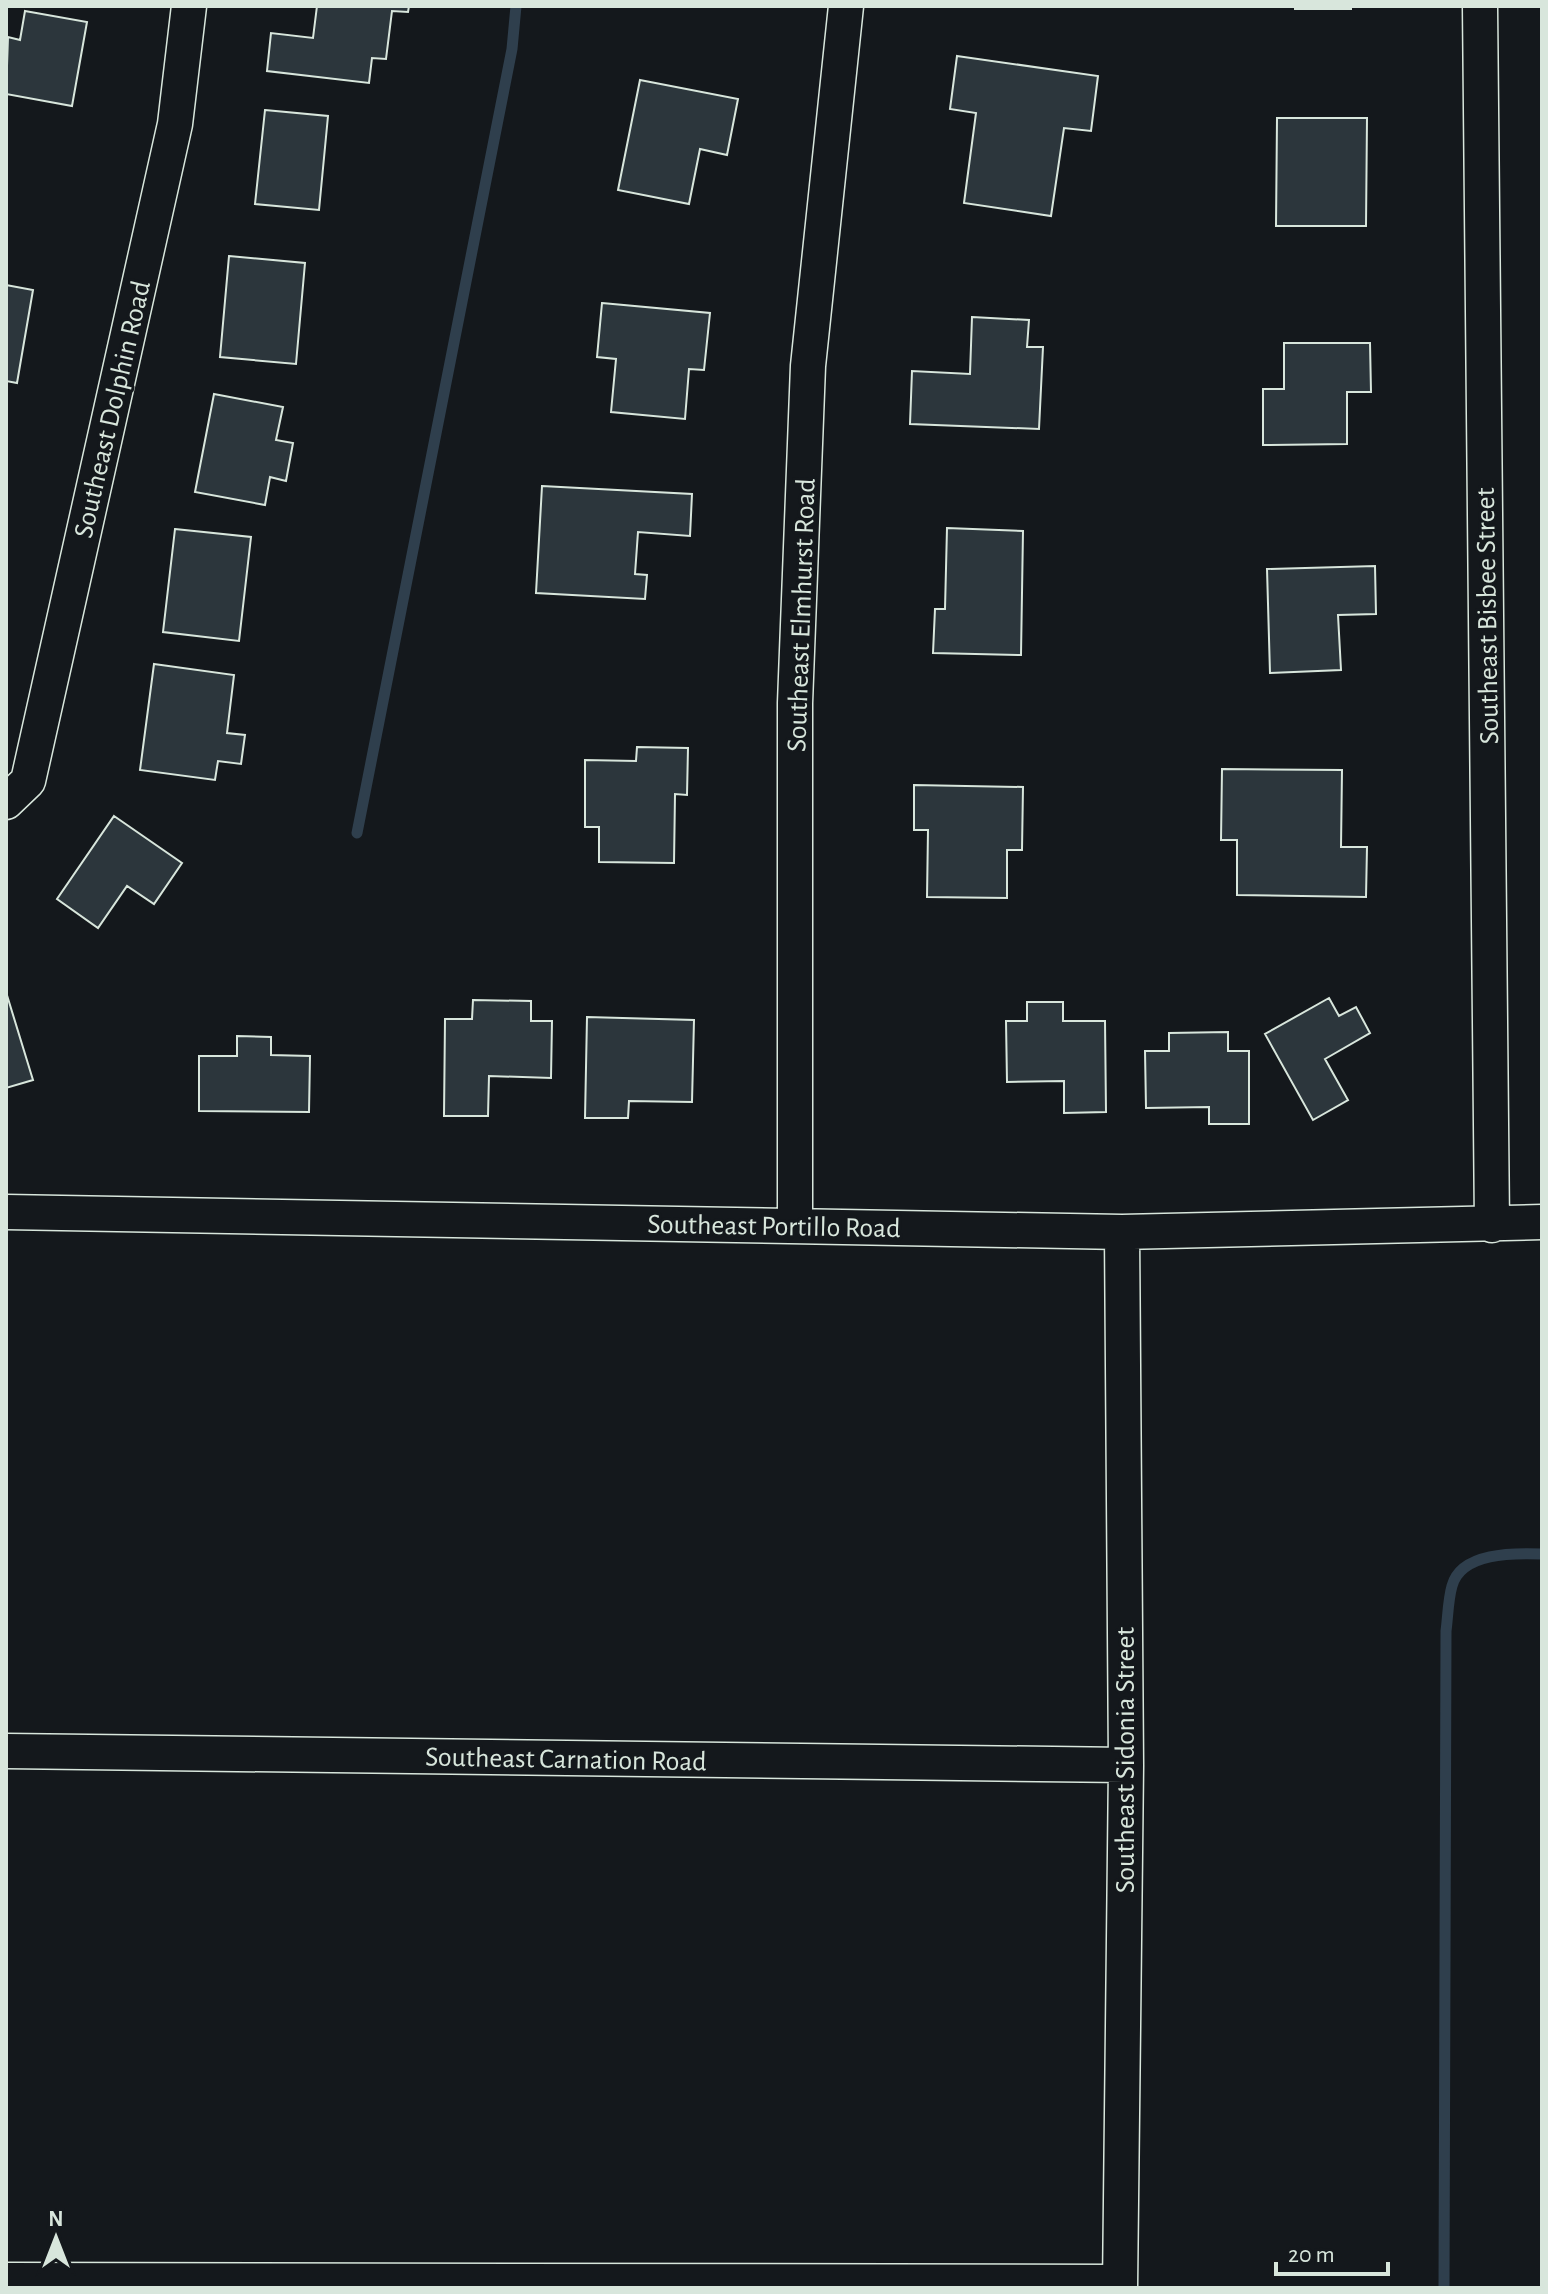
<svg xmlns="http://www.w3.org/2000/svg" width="1548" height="2294" viewBox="0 0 1548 2294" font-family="'Alegreya Sans',sans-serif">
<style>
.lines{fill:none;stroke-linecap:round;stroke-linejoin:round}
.stream{stroke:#2f3f4d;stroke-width:11}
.building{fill:#2c363c;stroke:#d8e6dc;stroke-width:2}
.street-casing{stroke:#d8e6dc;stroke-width:37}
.street{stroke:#14181c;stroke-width:34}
.labels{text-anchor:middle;stroke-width:6;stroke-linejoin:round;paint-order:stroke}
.street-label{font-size:28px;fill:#d8e6dc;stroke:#14181c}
</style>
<rect width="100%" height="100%" fill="#14181c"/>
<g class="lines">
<!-- stream -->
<path class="stream" d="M357,833L512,49L516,6
M1444,2288L1446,1631C1448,1616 1448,1600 1452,1586C1461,1552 1514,1553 1542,1554"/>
</g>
<!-- building -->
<path class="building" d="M317,6H409L408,12L392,11L386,59L372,58L369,83L267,71L271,33L313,38Z
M1295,6H1351V9H1295Z
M25,11L87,22L72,106L6,94L8,37L20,40Z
M957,56L1098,76L1091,131L1064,128L1051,216L964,203L976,113L950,109Z
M640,80L738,99L727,155L700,149L689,204L618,190Z
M265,110L328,116L319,210L255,204Z
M1277,118H1367L1366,226H1276Z
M229,256L305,263L296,364L220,357Z
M6,285L33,290L17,383L6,381Z
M602,303L710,313L704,370L689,369L685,419L611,412L616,359L597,357Z
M972,317L1029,320L1027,347H1043L1039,429L910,424L912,371L970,374Z
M1284,343H1370L1371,392H1347V444L1263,445V389H1284Z
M214,394L283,407L276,440L293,443L286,481L270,477L265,505L195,492Z
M542,486L692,494L690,536L638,532L635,574L647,575L645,599L536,593Z
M947,528L1023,531L1021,655L933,653L935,609H945Z
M175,529L251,537L239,641L163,632Z
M1375,566L1376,614L1338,615L1341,670L1270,673L1267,569Z
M154,664L234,675L227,733L245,735L241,764L218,761L215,780L140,770Z
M637,747L688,748L687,795L675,794L674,863L599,862V827H585V760L636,761Z
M1222,769L1342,770L1341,847H1367L1366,897L1237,895V840H1221Z
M914,785L1023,787L1022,850H1007V898L927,897L928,830H914Z
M114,816L182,863L154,904L127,886L98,928L57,899Z
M6,992L33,1080L6,1088Z
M1329,998L1339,1016L1356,1007L1370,1033L1325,1059L1348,1100L1313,1120L1265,1034Z
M473,1000L531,1001V1021H552L551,1078L489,1076L488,1116H444L445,1019H472Z
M1027,1002H1063V1021H1105L1106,1112L1064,1113V1081L1007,1082L1006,1021H1027Z
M587,1017L694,1020L692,1102L629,1101L628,1118H585Z
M1228,1032V1051H1249V1124H1209V1107L1146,1108L1145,1051H1169V1033Z
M237,1036L271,1037V1055L310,1056L309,1112L199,1111V1056H237Z"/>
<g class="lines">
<defs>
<path id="street" d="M1480,6L1492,1225
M6,802L28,781L175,124L189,6
M6,1212L1122,1232L1542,1222
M795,1225V703L808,366L846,6
M6,1751L1126,1765
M6,2280L1120,2282
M1120,2288L1126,1765L1122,1232"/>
</defs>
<!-- street casing -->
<use href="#street" class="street-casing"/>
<!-- street -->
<use href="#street" class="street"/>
</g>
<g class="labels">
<!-- street labels -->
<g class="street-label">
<text transform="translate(111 409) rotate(-77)" y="10">Southeast Dolphin Road</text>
<text transform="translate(800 615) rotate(-88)" y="10">Southeast Elmhurst Road</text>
<text transform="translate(1486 616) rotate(-91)" y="10">Southeast Bisbee Street</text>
<text transform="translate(774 1225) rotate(1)" y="10">Southeast Portillo Road</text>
<text transform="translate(566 1758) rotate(1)" y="10">Southeast Carnation Road</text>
<text transform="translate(1124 1760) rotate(-90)" y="10">Southeast Sidonia Street</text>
</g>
</g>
<!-- border -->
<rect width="1548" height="2294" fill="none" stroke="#d8e6dc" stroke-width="16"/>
<!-- north arrow -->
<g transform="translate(56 2238)" stroke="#14181c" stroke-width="6" paint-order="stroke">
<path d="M0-6L14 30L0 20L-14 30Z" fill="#d8e6dc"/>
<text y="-12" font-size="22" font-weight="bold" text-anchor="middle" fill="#d8e6dc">N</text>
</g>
<!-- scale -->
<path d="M1276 2262v12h112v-12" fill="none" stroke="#d8e6dc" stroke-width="4"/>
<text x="1288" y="2262" font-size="24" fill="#d8e6dc" stroke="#14181c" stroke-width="6" paint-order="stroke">20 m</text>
</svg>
